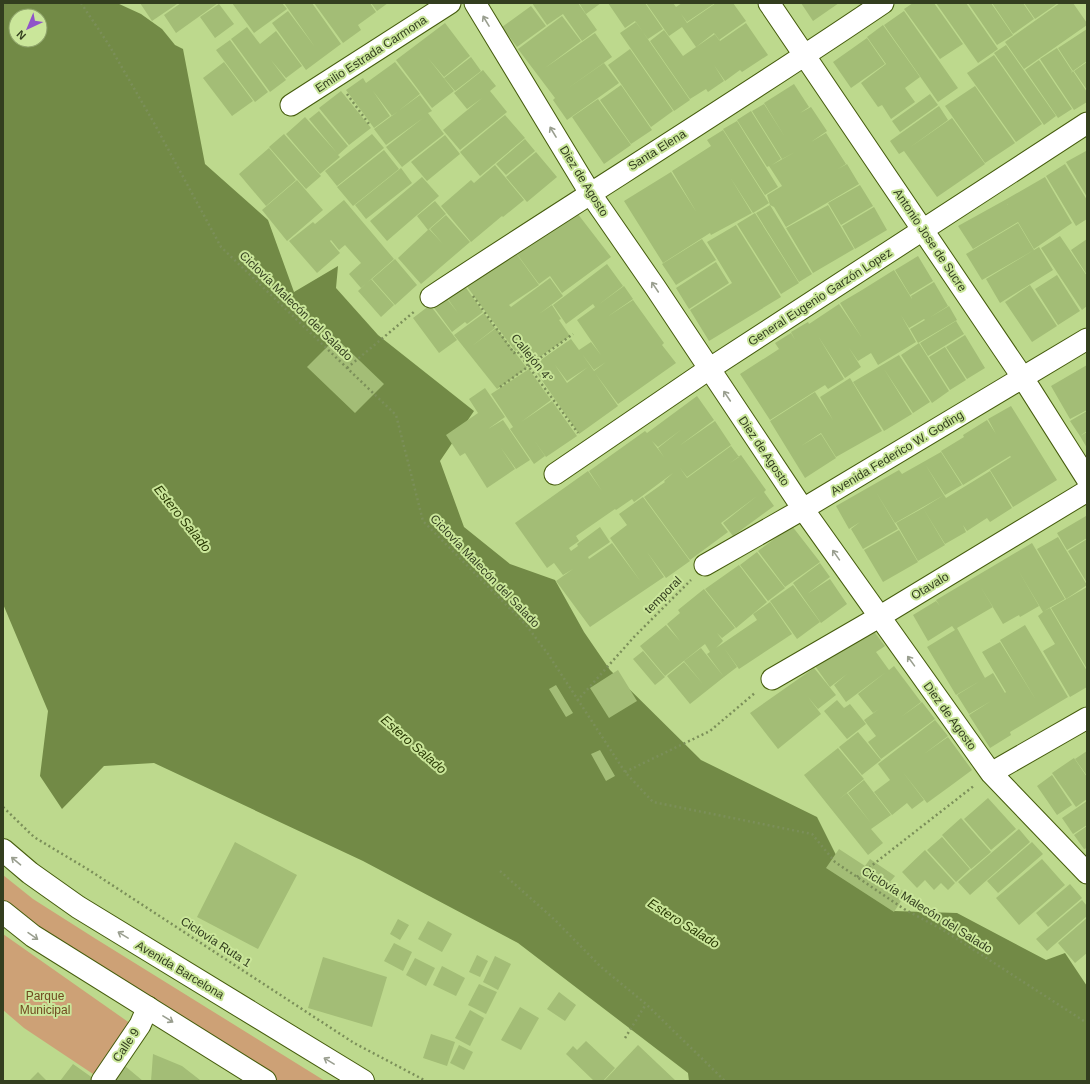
<svg xmlns="http://www.w3.org/2000/svg" width="1090" height="1084" viewBox="0 0 1090 1084" font-family="Helvetica,sans-serif">
<style>
.green{fill:#cda176}
.water{fill:#728a46;fill-rule:evenodd}
.building{fill:#a3bd76;fill-rule:evenodd}
.lines{fill:none;stroke-linecap:round;stroke-linejoin:round}
.minor-casing{stroke:#455c0c;stroke-width:23}
.primary-casing{stroke:#455c0c;stroke-width:24}
.path{stroke:#7b8f59;stroke-width:2.5;stroke-dasharray:2 3;stroke-linecap:butt}
.minor{stroke:#fff;stroke-width:21}
.primary{stroke:#fff;stroke-width:22}
.oneway{stroke:#999e8f}
.labels{text-anchor:middle;stroke-width:4;stroke-linejoin:round;paint-order:stroke}
.street-label{font-size:12px;fill:#333e1f;stroke:#cae69a}
.park-label{font-size:12px;fill:#70491f;stroke:#cae69a}
.water-label{font-size:13px;font-style:italic;fill:#293903;stroke:#cae69a}
</style>
<rect width="100%" height="100%" fill="#bdd98d"/>
<!-- green -->
<path class="green" d="M3,875L33,899L96,939L325,1081H278L59,946L3,905Z
M3,934L134,1026L99,1078L24,1028L3,1010Z"/>
<!-- water -->
<path class="water" d="M3,3H117L141,14L162,29L175,45L183,49L205,164L268,220L294,292L338,266L336,288L378,335L474,411L440,461L464,527L510,564L555,580L584,632L610,670L701,760L817,817L844,871L894,911L957,913L1046,960L1065,953L1087,986V1081H689L688,1073L518,943L363,861L154,763L104,766L62,809L40,776L48,711L3,604ZM16,16H40V40H16Z"/>
<!-- building -->
<path class="building" d="M140,3H177V4L152,21Z
M181,3H218L176,33L164,15Z
M232,3H282L287,9L254,33Z
M284,3H312L341,44L306,70L272,23L288,11L315,47Z
M314,3H370L376,12L358,25L361,30L343,43Z
M371,3H388L377,11Z
M532,3H578L597,30L582,41L563,14L547,25Z
M579,3H601L586,14Z
M608,3H645L663,29L648,39L635,21L625,28Z
M646,3H673L676,7L682,3H715L687,22L681,14L687,23L716,3H733L746,21L719,40L714,33L696,47L682,27L669,36Z
M801,3H839L813,21Z
M913,3H934L963,44L940,59L904,9Z
M936,3H966L998,49L978,63Z
M968,3H991L1013,35L997,45Z
M992,3H1023L1034,19L1013,34Z
M1024,3H1058L1035,19Z
M1060,3H1073L1087,23V25L1024,69L1005,42Z
M219,4L234,24L215,38L200,17Z
M531,6L546,26L517,47L502,27Z
M904,11L958,88L938,102L884,25Z
M562,16L581,41L545,68L595,33L612,57L564,91L604,63L619,83L567,120L553,100L555,98L518,49Z
M636,22L690,100L674,111L620,33Z
M445,23L470,56L444,77L428,58L454,91L432,108L396,60Z
M746,23L768,55L742,72L740,70L725,81L714,65L724,81L708,92L706,89L690,99L650,41L664,30L683,56L715,34L720,41Z
M883,25L920,77L905,88L915,102L891,119L882,105L878,107L861,83L886,64L867,37Z
M247,27L260,44L276,31L302,66L286,78L271,60L286,80L270,92L231,39Z
M1087,29V61L1073,71L1058,48Z
M867,38L885,64L851,88L833,62Z
M230,40L268,92L255,102L216,50Z
M1006,45L1056,116L1044,125L994,53Z
M1057,48L1072,71L1071,73L1073,71L1087,92V102L1074,110L1040,59Z
M630,49L673,111L651,127L608,65Z
M994,55L1042,124L1016,142L967,73Z
M471,57L481,71L455,91L444,78Z
M1039,60L1072,109L1058,118L1025,70Z
M224,62L253,101L232,116L203,78Z
M395,62L420,94L392,116L373,91L390,116L374,128L346,90L363,78L366,83Z
M1087,62V90L1074,71Z
M483,70L496,86L490,91L507,112L460,150L443,130L482,98L467,109L454,93Z
M794,84L809,107L800,113L811,107L827,131L811,142L826,133L846,164L838,169L847,164L859,184L786,227L774,207L770,205L767,195L782,186L769,166L767,167L737,120L751,111L781,159L772,165L795,152L782,159L752,111L764,104L785,137L764,103Z
M621,85L652,130L631,144L600,100Z
M975,86L1015,143L985,163L945,106Z
M341,91L371,128L349,145L319,108Z
M930,94L938,105L900,132L892,121Z
M420,95L432,111L428,113L444,134L402,167L386,147L423,118L386,145L374,129Z
M598,99L631,145L604,164L572,117Z
M939,106L948,120L909,148L952,118L985,164L937,197L904,151L899,154L890,141Z
M319,111L348,146L338,155L340,157L320,174L286,134L305,117L337,153L309,119Z
M505,115L525,138L480,176L460,152Z
M737,121L778,187L765,195L723,129Z
M723,130L769,203L753,213L730,177L752,213L711,235L710,233L663,263L624,201L671,172L697,213L672,171L711,146L707,140Z
M284,134L321,176L306,189L269,147Z
M372,134L384,148L337,186L325,171Z
M445,135L460,154L427,181L411,162Z
M525,139L535,151L506,175L496,164Z
M269,148L296,180L266,206L239,174Z
M384,150L399,169L353,206L337,187Z
M1086,151L1087,153V197L1066,162Z
M536,152L557,177L527,202L506,177Z
M1065,164L1087,200V219L1076,226L1046,176Z
M495,165L524,200L503,217L502,216L471,242L441,206L471,180L474,183Z
M401,168L412,183L366,219L355,205Z
M422,177L439,196L387,241L370,221Z
M1045,177L1072,223L1034,249L1018,222L973,249L958,226L1005,200L1008,205L1005,200Z
M297,180L323,210L287,241L262,210Z
M860,185L873,206L841,225L828,203Z
M344,200L394,259L361,288L349,274L361,263L345,245L339,250L331,240L330,241L340,253L317,273L289,241L313,222L315,224Z
M435,201L446,214L428,230L417,216Z
M770,205L812,274L799,282L756,213Z
M828,205L854,249L813,273L786,228Z
M874,207L887,230L855,249L842,226Z
M574,209L611,257L562,293L550,276L539,284L514,250Z
M755,213L799,283L781,294L737,224Z
M446,215L470,242L421,284L398,258L429,229L443,244L430,229Z
M1018,223L1034,250L982,280L966,254Z
M736,225L781,297L709,341L690,310L718,292L722,299L718,292L732,283L707,242Z
M1060,236L1087,276V306L1082,310L1041,248Z
M702,239L716,260L676,285L662,264Z
M1087,239V275L1071,250Z
M1039,247L1053,270L1000,303L986,279Z
M513,249L539,285L509,305L511,307L550,278L563,296L539,314L552,305L561,319L559,320L570,336L528,365L517,350L515,351L465,284Z
M918,256L933,281L910,295L895,270Z
M395,259L417,285L395,305L372,279Z
M716,262L729,283L689,309L676,288Z
M607,264L623,286L598,305L624,286L633,299L607,317L633,300L664,343L662,345L676,363L618,404L595,373L618,406L579,434L532,366L571,339L579,350L591,342L601,355L577,320L595,307L593,304L566,324L553,305ZM582,354L594,370L606,362L594,371ZM555,365L567,381L588,367L567,383Z
M894,270L912,299L911,296L934,282L948,306L929,318L949,306L957,320L918,343L910,329L925,320L924,319L909,328L901,315L916,342L878,365L871,353L858,361L849,348L861,367L845,378L818,336L844,379L828,389L825,385L809,395L800,381L809,395L770,420L740,374L779,349L775,343L791,333L795,340L791,332L808,322L809,324L839,304L862,338L840,303L862,290L889,333L862,290Z
M1057,275L1080,311L1058,325L1035,289Z
M371,279L394,305L381,317L358,291Z
M462,282L483,312L467,324L465,322L452,332L432,305L444,295L458,313L445,295Z
M1030,285L1057,326L1032,342L1005,302Z
M430,305L457,340L439,353L413,318Z
M484,313L495,328L472,346L496,328L527,368L497,389L454,335Z
M956,321L964,334L928,356L920,343Z
M965,335L985,368L967,379L946,347Z
M336,338L384,384L355,413L307,367Z
M919,343L949,391L932,403L901,355Z
M945,347L966,380L950,390L929,357Z
M899,355L930,402L913,413L884,369L912,414L884,431L853,382Z
M1087,365V410L1070,419L1051,386Z
M529,369L540,385L528,394L540,385L551,400L521,422L552,401L577,436L546,457L534,440L545,456L534,464L510,429L513,427L491,394Z
M850,378L882,431L836,457L821,433L801,446L821,434L836,458L805,478L770,421L815,392L833,420L820,397Z
M485,388L505,417L488,429L503,420L530,460L516,469L501,448L515,469L487,488L465,453L460,456L446,435L478,413L469,399Z
M697,396L714,420L679,446L715,421L731,445L687,477L680,468L687,478L731,446L739,457L730,463L741,455L766,490L764,492L774,506L733,536L723,523L757,496L721,523L728,532L690,560L644,497L665,482L664,481L673,473L634,502L632,499L616,510L615,509L576,536L579,541L569,548L571,551L578,546L577,544L600,527L610,542L588,557L589,559L612,543L641,582L610,538L627,525L619,514L643,497L690,561L666,578L647,552L664,577L590,627L556,581L573,569L563,575L554,563L547,568L515,523L588,471L602,491L589,471L645,431L647,433ZM682,429L658,448L664,457L652,441L658,447Z
M1011,406L1057,480L1013,507L990,470L1011,457L1010,456L963,485L941,451L964,437L963,435L987,420L996,434L988,419Z
M1087,411V431L1080,436L1070,421Z
M1087,432V448L1080,436Z
M941,452L962,485L945,495L925,464L944,495L895,523L876,492L898,529L863,549L851,529L860,522L849,529L836,506L899,470L902,474Z
M990,471L1012,508L990,522L987,518L967,531L963,525L966,532L945,544L923,508L944,495L946,498Z
M923,508L945,545L918,561L896,523Z
M1086,516L1087,538L1067,550L1057,533Z
M792,526L820,562L785,587L758,551Z
M899,530L918,562L883,582L864,550Z
M1058,537L1087,585L1066,599L1037,549Z
M1087,539V583L1068,551Z
M1032,543L1065,599L1044,611L1050,608L1087,671V687L1070,697L1043,651L1055,644L1038,616L1043,612L1018,570L1039,606L1020,617L1019,615L1003,624L980,586L993,607L957,628L985,678L956,695L927,647L955,630L952,626L928,641L913,615L936,601L940,606L936,600Z
M757,552L785,588L768,601L740,565Z
M820,563L830,577L807,594L830,579L847,604L821,623L793,583Z
M739,565L767,602L736,628L705,589Z
M793,585L820,622L797,639L770,601Z
M1087,587V669L1051,608Z
M704,589L735,628L722,638L717,633L723,641L716,648L757,620L753,614L770,602L792,634L739,669L724,648L737,667L724,677L707,654L710,652L705,644L665,676L640,646L666,625L680,641L667,624L680,613L678,610Z
M1025,625L1068,697L1010,732L1011,735L990,748L969,715L991,701L969,714L957,695L993,673L1005,693L1006,692L982,652L1000,642L1036,700L1000,640Z
M870,626L885,646L876,652L889,670L894,666L921,702L901,717L922,702L935,719L881,759L868,742L876,736L864,720L879,709L873,713L858,694L886,672L846,702L834,685L847,674L830,687L815,666Z
M701,648L724,677L690,704L667,676L684,662L703,684L684,661Z
M643,651L665,677L655,685L633,659Z
M814,668L836,695L818,709L808,697L821,714L778,749L750,713Z
M618,670L637,701L609,718L590,688Z
M556,685L573,713L566,717L549,689Z
M837,700L844,708L850,704L866,724L847,739L824,711Z
M935,720L948,736L924,754L948,737L972,770L949,787L934,767L949,787L927,803L902,771L924,800L912,809L907,803L892,815L874,792L890,780L878,764Z
M858,732L881,760L862,775L839,747Z
M838,748L864,779L838,800L847,793L871,823L848,793L864,780L891,815L871,829L883,843L868,855L804,775Z
M600,750L615,776L606,781L591,754Z
M1087,751V776L1075,759Z
M1074,758L1087,777V799L1076,807L1052,773Z
M1052,775L1072,805L1057,815L1037,786Z
M988,798L1016,829L991,850L964,819Z
M1087,801V825L1073,834L1062,818Z
M961,818L991,852L971,869L942,835Z
M1087,826V848L1084,849L1074,835Z
M1019,829L1030,842L970,895L958,882Z
M942,837L970,869L956,882L927,850Z
M235,842L297,875L258,949L197,917Z
M1032,842L1043,854L998,893L987,881Z
M839,849L865,866L870,859L895,876L890,882L906,893L894,912L826,868Z
M925,850L955,883L948,890L941,883L934,890L925,880L917,888L902,872Z
M1042,859L1065,885L1019,925L996,898Z
M1070,884L1082,898L1048,927L1036,913Z
M1082,900L1087,906V916L1047,951L1036,939Z
M1087,918V953L1075,963L1058,943Z
M398,919L409,925L400,940L390,934Z
M428,921L452,934L442,952L418,939Z
M394,943L412,952L403,971L384,961Z
M477,955L488,961L480,977L469,972Z
M495,956L511,964L498,990L483,982Z
M323,957L387,977L372,1027L308,1008Z
M415,958L435,968L426,986L406,975Z
M442,966L465,978L456,996L433,985Z
M479,984L497,992L486,1014L468,1005Z
M559,992L576,1005L565,1021L547,1009Z
M520,1007L539,1018L521,1050L501,1040Z
M470,1010L484,1018L470,1046L455,1038Z
M431,1034L455,1042L447,1066L423,1058Z
M586,1041L615,1068L603,1081H594L566,1054L573,1046L577,1050Z
M459,1045L473,1052L464,1070L450,1063Z
M638,1045L676,1081H604Z
M153,1054L182,1066L200,1080L151,1081Z
M119,1061L143,1081H106Z
M73,1064L97,1081H60Z
M38,1072L47,1081H29Z"/>
<g class="lines">
<defs>
<path id="minor" d="M475,3L590,193L655,287L803,509L991,773L1087,873
M769,3L1023,378L1087,479
M291,105L450,3
M431,297C581,198 734,104 883,3
M555,474L709,369L1087,123
M705,565L803,509L1087,339
M772,679L879,617L1087,491
M991,773L1087,718
M102,1081L140,1025L148,1007"/>
<path id="primary" d="M3,850L30,873L78,907L363,1081
M3,912L33,936L265,1081"/>
</defs>
<!-- minor casing -->
<use href="#minor" class="minor-casing"/>
<!-- primary casing -->
<use href="#primary" class="primary-casing"/>
<!-- path -->
<path class="path" d="M81,3L109,45L154,123L221,247L396,415L423,521L526,625L548,654L625,772L653,802L812,834L835,862L904,909L943,930L1087,1023
M347,94L369,124
M473,296L514,353L517,351L578,433
M347,368L415,311
M500,387L573,334
M577,701L634,637L691,580
M625,772L710,731L756,692
M3,807L34,837L89,870L354,1043L426,1081
M500,871L555,920L601,967L646,1004L725,1081
M857,877L975,785
M625,1038L646,1004"/>
<!-- minor -->
<use href="#minor" class="minor"/>
<!-- primary -->
<use href="#primary" class="primary"/>
</g>
<!-- one-way arrows -->
<defs><path id="oneway-shaft" d="M-6 0H5M1.5-3L5.5 0L1.5 3" fill="none" stroke-width="1.6" stroke-linecap="round" stroke-linejoin="round"/></defs>
<g class="oneway">
<use href="#oneway-shaft" transform="translate(486 21) rotate(-121)"/>
<use href="#oneway-shaft" transform="translate(553 132) rotate(-121)"/>
<use href="#oneway-shaft" transform="translate(655 287) rotate(-124)"/>
<use href="#oneway-shaft" transform="translate(727 396) rotate(-124)"/>
<use href="#oneway-shaft" transform="translate(836 555) rotate(-125)"/>
<use href="#oneway-shaft" transform="translate(911 661) rotate(-126)"/>
<use href="#oneway-shaft" transform="translate(16 861) rotate(-140)"/>
<use href="#oneway-shaft" transform="translate(123 935) rotate(-149)"/>
<use href="#oneway-shaft" transform="translate(33 936) rotate(35)"/>
<use href="#oneway-shaft" transform="translate(168 1019) rotate(32)"/>
<use href="#oneway-shaft" transform="translate(329 1061) rotate(-149)"/>
</g>
<g class="labels">
<!-- street labels -->
<g class="street-label">
<text transform="translate(371 54) rotate(-33)" y="4">Emilio Estrada Carmona</text>
<text transform="translate(657 150) rotate(-32)" y="4">Santa Elena</text>
<text transform="translate(584 181) rotate(58)" y="4">Diez de Agosto</text>
<text transform="translate(930 240) rotate(56)" y="4">Antonio Jose de Sucre</text>
<text transform="translate(820 297) rotate(-33)" y="4">General Eugenio Garzón Lopez</text>
<text transform="translate(296 306) rotate(44)" y="4">Ciclovía Malecón del Salado</text>
<text transform="translate(532 358) rotate(51)" y="4">Callejón 4°</text>
<text transform="translate(764 451) rotate(56)" y="4">Diez de Agosto</text>
<text transform="translate(897 453) rotate(-31)" y="4">Avenida Federico W. Goding</text>
<text transform="translate(485 571) rotate(46)" y="4">Ciclovía Malecón del Salado</text>
<text transform="translate(930 586) rotate(-31)" y="4">Otavalo</text>
<text transform="translate(663 595) rotate(-45)" y="4">temporal</text>
<text transform="translate(950 716) rotate(54)" y="4">Diez de Agosto</text>
<text transform="translate(927 910) rotate(32)" y="4">Ciclovía Malecón del Salado</text>
<text transform="translate(216 942) rotate(33)" y="4">Ciclovía Ruta 1</text>
<text transform="translate(180 970) rotate(31)" y="4">Avenida Barcelona</text>
<text transform="translate(126 1045) rotate(-56)" y="4">Calle 9</text>
</g>
<!-- park labels -->
<g class="park-label">
<text x="45" y="1000">Parque<tspan x="45" dy="14">Municipal</tspan></text>
</g>
<!-- water labels -->
<g class="water-label">
<text transform="translate(183 518) rotate(51)" y="5">Estero Salado</text>
<text transform="translate(414 744) rotate(41)" y="5">Estero Salado</text>
<text transform="translate(684 923) rotate(32)" y="5">Estero Salado</text>
</g>
</g>
<!-- border -->
<rect width="1090" height="1084" fill="none" stroke="#333e1f" stroke-width="8"/>
<!-- north arrow -->
<g transform="translate(28 28) rotate(224)"><circle r="19" fill="#cae69a" stroke="#8ea369"/>
<path d="M0-3L7 15L0 10L-7 15Z" fill="#9053c9"/>
<text y="-6" font-size="11" font-weight="bold" text-anchor="middle" fill="#333e1f">N</text>
</g>
</svg>
